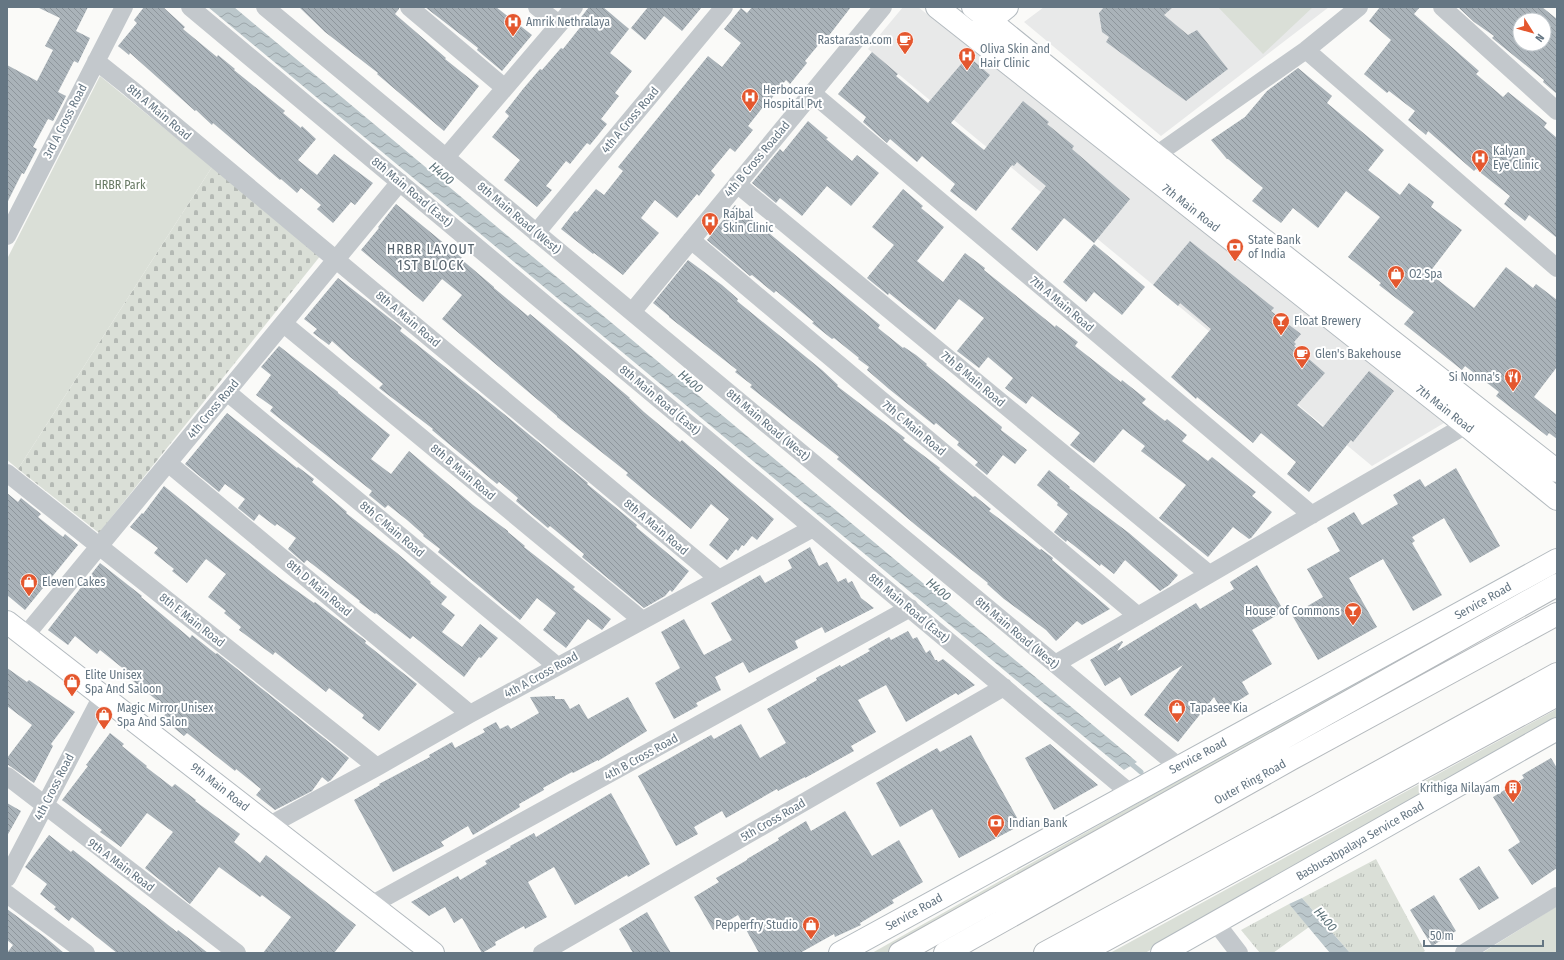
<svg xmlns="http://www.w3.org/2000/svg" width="1564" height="960" viewBox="0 0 1564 960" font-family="'Fira Sans Condensed',sans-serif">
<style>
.built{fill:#e8e9e9}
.grass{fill:url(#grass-tufts)}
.cemetery{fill:url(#cemetery-stones)}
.park{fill:#dadfd7}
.water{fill:url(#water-waves)}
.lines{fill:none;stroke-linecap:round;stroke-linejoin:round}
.stream{stroke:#bbc7cb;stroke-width:5}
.building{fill:url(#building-back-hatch);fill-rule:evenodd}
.secondary-casing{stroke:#b3babf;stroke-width:24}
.highway-casing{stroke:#b4b9bd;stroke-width:24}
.street{stroke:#c3c8cc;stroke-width:18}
.secondary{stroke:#fff;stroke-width:22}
.highway{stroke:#fff;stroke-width:22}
.labels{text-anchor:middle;stroke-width:4;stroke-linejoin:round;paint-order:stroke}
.poi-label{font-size:12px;fill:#657683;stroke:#fff;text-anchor:start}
.street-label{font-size:12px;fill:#657683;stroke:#fff}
.park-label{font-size:12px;fill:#687a64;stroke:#fff}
.water-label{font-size:13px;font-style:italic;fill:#60757c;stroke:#fff}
.quarter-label{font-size:14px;letter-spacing:1px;fill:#57646e;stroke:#fff}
</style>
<defs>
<pattern id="grass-tufts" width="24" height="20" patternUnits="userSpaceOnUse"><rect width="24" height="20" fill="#dadfd7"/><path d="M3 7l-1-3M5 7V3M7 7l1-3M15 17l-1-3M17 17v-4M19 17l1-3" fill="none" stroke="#b4b9b4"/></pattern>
<pattern id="cemetery-stones" width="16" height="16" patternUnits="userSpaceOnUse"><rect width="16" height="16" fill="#dadfd7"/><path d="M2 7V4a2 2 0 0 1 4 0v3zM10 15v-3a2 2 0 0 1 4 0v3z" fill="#b4b9b4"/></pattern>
<pattern id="water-waves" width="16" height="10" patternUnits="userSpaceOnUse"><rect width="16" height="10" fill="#bbc7cb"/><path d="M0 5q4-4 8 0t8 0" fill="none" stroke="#9ca6aa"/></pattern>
<pattern id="building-back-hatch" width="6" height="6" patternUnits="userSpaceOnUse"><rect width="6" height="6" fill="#aab3b9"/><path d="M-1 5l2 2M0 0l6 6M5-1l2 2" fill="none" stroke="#8e969c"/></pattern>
</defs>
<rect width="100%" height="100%" fill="#fafaf8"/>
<!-- built -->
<path class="built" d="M903,7H918L1444,423L1372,466L868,49Z
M1044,7H1329L1161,136L1024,22Z"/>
<!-- grass -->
<path class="grass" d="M1376,859L1425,951L1422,953H1350L1302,898Z
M1289,904L1309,927L1273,953H1260L1241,930Z"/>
<!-- cemetery -->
<path class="cemetery" d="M212,167L321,255L99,533L18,469Z"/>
<!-- park -->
<path class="park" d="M1218,7H1313L1263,54Z
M100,76L212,167L18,469L7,460V259Z
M1557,567V580L890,953H872Z
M1557,709V726L1145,953H1110Z
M1557,906V953H1482Z"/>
<!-- water -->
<path class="water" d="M208,7H234L1137,762L1124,770Z
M1302,898L1350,953H1330L1289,904Z"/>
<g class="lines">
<!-- stream -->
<path class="stream" d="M1128,761L1141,772"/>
</g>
<!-- building -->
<path class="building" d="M37,7H88L76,31L90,38L78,63L74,61L58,92L66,96L53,121L48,119L33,147L37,149L24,174L22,173L7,203V65L37,81L53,50L45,46L60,18Z
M144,7H163L185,27L183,29L217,57L218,55L235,69L234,70L285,111L283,113L301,128L302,126L316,139L298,160L317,175L334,154L373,183L355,205L351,202L333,223L317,209L321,205L301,188L297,193L281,179L280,180L213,123L212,125L196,110L195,111L130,53L129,55L118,46L137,23L134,20Z
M299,7H399V9L395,14L446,58L445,59L479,86L444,131L377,74L378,73L325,32Z
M425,7H496L532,35L502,71L477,50L478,48Z
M589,7H603L629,29L610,53L632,71L615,93L619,96L601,119L607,124L590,145L587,143L570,164L566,161L546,186L552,190L537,207L504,180L520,160L492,137L509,116L505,112L523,89L540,69L542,70L561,48L563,49L582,25L578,21Z
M648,7H702L682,31L664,16L645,40L631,28Z
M752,7H851L827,38L825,37L805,61L807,63L790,84L786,80L768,103L767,102L748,126L753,130L735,152L730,148L711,171L715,175L699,196L697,194L677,218L655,200L641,218L659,233L623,275L594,253L593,254L561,229L575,211L577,212L596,189L604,195L623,171L618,167L708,56L722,67L741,43L724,29L741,8L747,13Z
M1104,7H1173L1164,15L1188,35L1197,30L1228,69L1186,101L1106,42L1109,37L1102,32L1099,13Z
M1380,7H1420L1414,14L1479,71L1476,74L1503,97L1508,92L1547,123L1544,127L1557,138V238L1529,215L1525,221L1504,204L1510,196L1476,169L1474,171L1428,131L1426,135L1408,120L1415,111L1389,91L1387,93L1364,74L1391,40L1369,21Z
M1458,7H1542L1557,19V94L1543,82L1544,80L1492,38L1494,36L1474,22ZM1520,20H1544V44H1520Z
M872,52L898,74L896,76L928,103L968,56L990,75L951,123L984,150L1023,101L1049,122L1047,124L1074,146L1072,149L1130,199L1094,243L1064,218L1037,251L1011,229L1046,186L1017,162L1014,166L1012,165L976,211L950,191L955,184L922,156L917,162L890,139L887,143L863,122L866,117L838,94Z
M1298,68L1332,96L1327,103L1384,150L1368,170L1400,195L1409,183L1434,202L1431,207L1462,230L1429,273L1474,308L1506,267L1533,288L1536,284L1557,300V367L1534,397L1557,415V439L1549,433L1547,436L1496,396L1499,392L1465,366L1462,370L1404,324L1414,312L1379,285L1381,283L1348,257L1380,217L1346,191L1318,228L1293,208L1281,223L1252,201L1263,188L1228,159H1227L1211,140L1245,117L1267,91Z
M808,121L828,138L826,139L852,161L857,155L879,173L851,206L827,186L802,216L780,198L776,203L752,183L780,149L783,152Z
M903,189L923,206L921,208L944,227L917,261L943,282L965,253L985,268L984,270L1055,327L1056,325L1078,342L1075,346L1121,382L1122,380L1146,399L1142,403L1165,421L1167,419L1187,435L1182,441L1208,461L1212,457L1256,492L1252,496L1272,512L1251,538L1249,539L1233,527L1208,557L1159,518L1186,485L1141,451L1145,446L1123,429L1094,463L1070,445L1080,433L1032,396L1026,404L1005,388L1013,378L988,357L979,368L957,351L984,318L959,299L935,330L889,293L888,295L867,278L894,245L872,227Z
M396,204L462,258L461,259L494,287V288L528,316L530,314L546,327L630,398H629L644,412L680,442L682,440L698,454L774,519L757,540L752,536L744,546L742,545L738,551L736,549L727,560L709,545L729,519L711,504L691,529L626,475L628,473L557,417V416L442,319L462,295L442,279L423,302L361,250L379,228L378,227Z
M735,205L880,325L878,328L903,348L904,347L916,355L927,364L926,365L1002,427L1001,430L1027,450L1015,464L1003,455L987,475L975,465L978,462L957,445L959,442L936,423L934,425L889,389L867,370L869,367L858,359L859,358L834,338L832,339L812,323L814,322L776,291L774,293L752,275L750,276L707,240Z
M1190,241L1274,308L1271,311L1301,334L1294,342L1296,344L1294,346L1325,373L1297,405L1323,427L1369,371L1394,391L1353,442L1351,440L1309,492L1287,474L1296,462L1261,433L1253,443L1197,397L1196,399L1171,377L1211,329L1180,303L1178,306L1153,285Z
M1094,244L1145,287L1122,315L1094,292L1086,302L1063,282Z
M688,260L722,285L738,299L737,301L822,370L838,385L837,386L905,438L903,440L940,468L939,469L973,497L975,496L991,509L989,511L1005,523L1040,550L1041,549L1053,558L1052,560L1110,609L1082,625L1077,621L1056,641L1046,630L1004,599L987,584L988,583L918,527L837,459L839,457L750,387L752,385L735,372L737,370L669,317V316L653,303Z
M338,278L402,328L400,331L504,414L571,469L588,483L587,484L637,525L636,527L689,571L672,592L670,590L665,596L644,608L582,557L584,554L550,526L548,528L516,501L518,498L499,482L497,484L432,430L433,429L379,388L383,384L350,357L332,341L329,345L313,333L317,329L304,319Z
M279,346L338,392V393L390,435L371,459L391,474L409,451L473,505L508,531V532L525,546L524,547L575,587L573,589L611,619L602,630L588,619L566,648L543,630L556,613L537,598L520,620L438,552L440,549L423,536L424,535L407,520L388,505L385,508L369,495L372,491L270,411L273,407L256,395L271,375L261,367Z
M227,413L297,468L298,467L314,479L312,482L347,512L346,513L397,553L431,582L430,583L447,597L441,604L455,615L442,632L462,647L480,624L498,638L481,658L479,657L464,677L413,636L410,639L376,613L375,614L359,602L360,601L307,560L304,563L288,549L296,538L277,524L275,526L259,514L254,521L238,508L245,499L225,484L219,492L185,464Z
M1456,468L1500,546L1470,563L1444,518L1412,537L1415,541L1412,543L1442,595L1413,611L1383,559L1349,578L1377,627L1318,660L1292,615L1323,597L1307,569L1340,551L1327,528L1354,512L1362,525L1398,504L1393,495L1420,479L1425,487Z
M1049,470L1070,487L1069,488L1129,533L1178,575L1169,585L1160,591L1125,560L1114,574L1101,564L1100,566L1067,540L1066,542L1054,532L1068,514L1057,505L1058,503L1037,485Z
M164,486L218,530L279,578L314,603L315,602L366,641L365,643L417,684L379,731L362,718L364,715L329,688L326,692L275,652L273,655L239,630L241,627L224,613L226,611L208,597L226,574L206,559L187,583L172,571L174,569L154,553L158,548L130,527L142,513L143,514Z
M7,493L18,502L21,498L41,514L38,517L63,537L65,534L78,545L25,610L7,595Z
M810,547L819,566L827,562L838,582L846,578L848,583L852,581L861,598L874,608L825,633L822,627L795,641L798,648L749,673L743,662L715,677L721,690L696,703L698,706L674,719L655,683L680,668L661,632L684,619L704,655L732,640L711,603L760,575L765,583L792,568L788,560Z
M100,563L142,596L141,597L190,638L192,635L216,654L217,653L349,758L331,780L328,782L322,777L312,791L275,810L256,795L261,789L236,769L235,771L187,733L184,736L162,718L169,710L123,673L125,670L100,650L97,654L75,636L68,645L48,630Z
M1257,565L1284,611L1252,630L1272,664L1242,682L1249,694L1222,711L1214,697L1178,742L1144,715L1183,665L1131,696L1120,677L1105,686L1090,660L1122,641L1123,642L1117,651L1196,603L1200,609L1234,589L1230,582Z
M908,631L913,639L917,637L926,653L930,650L935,660H937L938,662L943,659L975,685L958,695L956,693L906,722L886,685L858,700L876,732L851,746L854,751L805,778V777L778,791L777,789L726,818L722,811L694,827L698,834L676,846L638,776L711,735L714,739L741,724L760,758L786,743L767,709L817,680L816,678L840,665L841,667L870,651L868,649L889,637L891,640Z
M7,668L27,682L29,680L75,712L51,744L53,746L34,783L7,764V758L32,725L7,706Z
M555,696V699H564L570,709L579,704L588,719L628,697L647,731L598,761V760L573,773L572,772L543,788L544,790L519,804L520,807L473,835L468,826L441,842L444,846L393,872L354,800L380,785L379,784L430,757L429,755L452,742L455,748L485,732L483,729L496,722L500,729L508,725L511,729L539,713L530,697Z
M110,733L124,744L122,746L147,766L146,767L172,787L175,784L196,800L195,801L240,834L234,842L260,863L266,855L356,925L334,953H263L291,917L262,895L260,897L219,867L190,904L145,868L173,832L147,813L121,847L100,832L102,830L62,800L88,766L86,765Z
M971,735L1021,825L959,858L932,809L900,827L876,783L937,748L940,752Z
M1050,744L1098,785L1054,810L1025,758Z
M1551,758L1557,768V868L1532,885L1508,850L1520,842L1493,797L1524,778L1522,775Z
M611,793L650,864L628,877L627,875L575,905L554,867L528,882L547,917L525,929L524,926L495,942L496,945L482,953L462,918L454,923L445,907L429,916L411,902L458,876L460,880L487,864L485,861L511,847L510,846L534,833L536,837Z
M7,803L21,811L7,836Z
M845,811L872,856L899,840L923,882L892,900L894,903L860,923L861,925L835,937L834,934L800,953H759L738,915L713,930L694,897L719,882L716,878L747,860V859L779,840L778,838L806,821L811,831Z
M49,835L71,852L73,850L177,932L178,930L208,953H117L72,917L69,921L54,909L56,907L40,894L47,884L25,867Z
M1479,866L1499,898L1479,910L1459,879Z
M1434,895L1456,931L1432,946L1410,910Z
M7,909L45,937L64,953H7L13,945L7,940Z
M647,912L671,953H633L619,929Z"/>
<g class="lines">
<defs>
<path id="secondary" d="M937,7L1466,425L1557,499
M973,7L1156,155L1557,471
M980,29L1007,7
M7,622L433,953
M840,953L1557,560
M1162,953L1557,729"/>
<path id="highway" d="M900,953L1557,585
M945,953L1291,759L1557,614
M1045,953L1317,806L1557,674
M1081,953L1557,695"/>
</defs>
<!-- secondary casing -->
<use href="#secondary" class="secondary-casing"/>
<!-- highway casing -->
<use href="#highway" class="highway-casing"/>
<!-- street -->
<path class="street" d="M190,7L1130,793
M265,7L1179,767
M409,7L505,88
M537,7L559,24
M1442,7L1557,111
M1306,50L1557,268
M96,61L130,88L719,579
M812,93L1312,515
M446,157L574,7
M1148,164L1156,155L1306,50L1359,7
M737,184L1209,574
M536,233L724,7
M7,236L124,7
M691,240L1138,616
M632,312L883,7
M284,324L642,620
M227,392L557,666
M168,463L470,714
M7,473L377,767
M25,636L400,182
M1055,664L1466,425
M7,776L237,953
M270,825L377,767L470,714L813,528
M7,878L102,696
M7,894L86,953
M371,905L910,608
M1216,923L1239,953
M542,953L1004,687
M1464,953L1557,896"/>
<!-- secondary -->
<use href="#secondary" class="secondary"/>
<!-- highway -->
<use href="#highway" class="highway"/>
</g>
<!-- icons -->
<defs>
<symbol id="hospital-pin" viewBox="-11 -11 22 30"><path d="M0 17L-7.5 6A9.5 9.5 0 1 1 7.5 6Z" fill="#e4572e" stroke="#fff"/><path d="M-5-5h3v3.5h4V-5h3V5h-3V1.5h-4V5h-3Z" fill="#fff"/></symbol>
<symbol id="cafe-pin" viewBox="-11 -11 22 30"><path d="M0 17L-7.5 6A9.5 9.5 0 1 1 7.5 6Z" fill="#e4572e" stroke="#fff"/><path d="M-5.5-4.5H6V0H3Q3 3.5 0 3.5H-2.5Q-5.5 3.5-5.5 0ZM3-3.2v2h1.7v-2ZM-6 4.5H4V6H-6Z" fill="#fff"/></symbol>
<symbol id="bank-pin" viewBox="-11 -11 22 30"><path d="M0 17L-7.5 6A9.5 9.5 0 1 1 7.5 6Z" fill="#e4572e" stroke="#fff"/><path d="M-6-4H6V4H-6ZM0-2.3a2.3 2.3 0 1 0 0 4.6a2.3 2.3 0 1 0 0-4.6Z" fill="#fff"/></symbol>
<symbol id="shop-pin" viewBox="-11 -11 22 30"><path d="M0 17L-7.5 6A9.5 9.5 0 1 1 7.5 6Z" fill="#e4572e" stroke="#fff"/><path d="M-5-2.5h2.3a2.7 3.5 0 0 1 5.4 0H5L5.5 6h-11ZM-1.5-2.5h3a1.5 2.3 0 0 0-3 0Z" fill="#fff"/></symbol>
<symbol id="bar-pin" viewBox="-11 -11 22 30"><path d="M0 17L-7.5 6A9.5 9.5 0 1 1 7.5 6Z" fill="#e4572e" stroke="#fff"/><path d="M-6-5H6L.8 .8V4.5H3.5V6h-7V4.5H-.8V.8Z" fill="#fff"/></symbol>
<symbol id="restaurant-pin" viewBox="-11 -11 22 30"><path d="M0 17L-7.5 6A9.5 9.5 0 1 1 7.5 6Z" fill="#e4572e" stroke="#fff"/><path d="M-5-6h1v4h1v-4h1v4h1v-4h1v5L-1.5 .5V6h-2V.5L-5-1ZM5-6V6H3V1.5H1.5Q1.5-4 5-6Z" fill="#fff"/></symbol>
<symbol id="building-pin" viewBox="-11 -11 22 30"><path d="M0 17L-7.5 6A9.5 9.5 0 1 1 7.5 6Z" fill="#e4572e" stroke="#fff"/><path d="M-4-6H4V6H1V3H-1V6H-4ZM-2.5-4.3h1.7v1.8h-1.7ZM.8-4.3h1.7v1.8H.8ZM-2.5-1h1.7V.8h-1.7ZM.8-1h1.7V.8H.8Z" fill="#fff"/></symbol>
</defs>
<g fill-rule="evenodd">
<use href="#hospital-pin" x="503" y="12" width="20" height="27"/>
<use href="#cafe-pin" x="895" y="30" width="20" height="27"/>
<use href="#hospital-pin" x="957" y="46" width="20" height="27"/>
<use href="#hospital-pin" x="740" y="87" width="20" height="27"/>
<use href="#hospital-pin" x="1470" y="148" width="20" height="27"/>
<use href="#hospital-pin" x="700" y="211" width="20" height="27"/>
<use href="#bank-pin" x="1225" y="237" width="20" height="27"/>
<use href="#shop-pin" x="1386" y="264" width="20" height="27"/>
<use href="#bar-pin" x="1271" y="311" width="20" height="27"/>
<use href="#cafe-pin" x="1292" y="344" width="20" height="27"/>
<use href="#restaurant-pin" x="1503" y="367" width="20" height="27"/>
<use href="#shop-pin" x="19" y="572" width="20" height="27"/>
<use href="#bar-pin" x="1343" y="601" width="20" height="27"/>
<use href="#shop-pin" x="62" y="672" width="20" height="27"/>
<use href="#shop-pin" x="1167" y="698" width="20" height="27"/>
<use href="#shop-pin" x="94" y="705" width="20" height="27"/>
<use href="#building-pin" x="1503" y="778" width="20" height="27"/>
<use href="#bank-pin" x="986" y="813" width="20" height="27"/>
<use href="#shop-pin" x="801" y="915" width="20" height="27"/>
</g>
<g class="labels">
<!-- poi labels -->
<g class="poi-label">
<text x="526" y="26">Amrik Nethralaya</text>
<text x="892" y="44" text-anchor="end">Rastarasta.com</text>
<text x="980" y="53">Oliva Skin and<tspan x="980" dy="14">Hair Clinic</tspan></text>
<text x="763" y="94">Herbocare<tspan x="763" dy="14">Hospital Pvt</tspan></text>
<text x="1493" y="155">Kalyan<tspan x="1493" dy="14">Eye Clinic</tspan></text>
<text x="723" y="218">Rajbal<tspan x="723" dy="14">Skin Clinic</tspan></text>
<text x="1248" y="244">State Bank<tspan x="1248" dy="14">of India</tspan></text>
<text x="1409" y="278">O2 Spa</text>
<text x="1294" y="325">Float Brewery</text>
<text x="1315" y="358">Glen's Bakehouse</text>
<text x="1500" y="381" text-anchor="end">Si Nonna's</text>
<text x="42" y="586">Eleven Cakes</text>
<text x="1340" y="615" text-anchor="end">House of Commons</text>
<text x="85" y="679">Elite Unisex<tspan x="85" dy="14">Spa And Saloon</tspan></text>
<text x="117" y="712">Magic Mirror Unisex<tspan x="117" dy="14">Spa And Salon</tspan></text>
<text x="1190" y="712">Tapasee Kia</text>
<text x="1500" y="792" text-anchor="end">Krithiga Nilayam</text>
<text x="1009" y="827">Indian Bank</text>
<text x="798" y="929" text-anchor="end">Pepperfry Studio</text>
</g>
<!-- street labels -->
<g class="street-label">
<text transform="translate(159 112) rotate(40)" y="4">8th A Main Road</text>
<text transform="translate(630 120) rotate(-50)" y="4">4th A Cross Road</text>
<text transform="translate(65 121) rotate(-63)" y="4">3rd A Cross Road</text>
<text transform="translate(757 159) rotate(-50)" y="4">4th B Cross Roadad</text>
<text transform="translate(412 192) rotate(40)" y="4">8th Main Road (East)</text>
<text transform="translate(1191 208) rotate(38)" y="4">7th Main Road</text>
<text transform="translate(519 218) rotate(40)" y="4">8th Main Road (West)</text>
<text transform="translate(1062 304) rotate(40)" y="4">7th A Main Road</text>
<text transform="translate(408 319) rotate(40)" y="4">8th A Main Road</text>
<text transform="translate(973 379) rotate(40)" y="4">7th B Main Road</text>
<text transform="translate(660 400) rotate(40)" y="4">8th Main Road (East)</text>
<text transform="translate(213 409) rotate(-50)" y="4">4th Cross Road</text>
<text transform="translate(1445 409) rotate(38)" y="4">7th Main Road</text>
<text transform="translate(768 425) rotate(40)" y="4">8th Main Road (West)</text>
<text transform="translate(914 428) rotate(40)" y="4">7th C Main Road</text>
<text transform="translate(463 472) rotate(40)" y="4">8th B Main Road</text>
<text transform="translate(656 527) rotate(40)" y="4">8th A Main Road</text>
<text transform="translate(392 529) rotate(40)" y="4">8th C Main Road</text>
<text transform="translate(319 588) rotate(40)" y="4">8th D Main Road</text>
<text transform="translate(1483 601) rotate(-29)" y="4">Service Road</text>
<text transform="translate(909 608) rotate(40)" y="4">8th Main Road (East)</text>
<text transform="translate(192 620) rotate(38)" y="4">8th E Main Road</text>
<text transform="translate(1017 633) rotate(40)" y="4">8th Main Road (West)</text>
<text transform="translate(541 675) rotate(-29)" y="4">4th A Cross Road</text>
<text transform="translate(1198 756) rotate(-28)" y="4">Service Road</text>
<text transform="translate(641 757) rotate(-29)" y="4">4th B Cross Road</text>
<text transform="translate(1250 782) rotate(-29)" y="4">Outer Ring Road</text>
<text transform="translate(54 787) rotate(-63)" y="4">4th Cross Road</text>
<text transform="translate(220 787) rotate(38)" y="4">9th Main Road</text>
<text transform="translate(773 820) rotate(-30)" y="4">5th Cross Road</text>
<text transform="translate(1360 841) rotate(-30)" y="4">Basbusabpalaya Service Road</text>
<text transform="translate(121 865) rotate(37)" y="4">9th A Main Road</text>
<text transform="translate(914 912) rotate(-29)" y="4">Service Road</text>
</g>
<!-- park labels -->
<g class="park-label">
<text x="120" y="189">HRBR Park</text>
</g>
<!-- water labels -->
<g class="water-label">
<text transform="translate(442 173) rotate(40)" y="5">H400</text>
<text transform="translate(691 381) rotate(40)" y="5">H400</text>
<text transform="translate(939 589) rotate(40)" y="5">H400</text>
<text transform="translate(1326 919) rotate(49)" y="5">H400</text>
</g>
<!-- quarter labels -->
<g class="quarter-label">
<text x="431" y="254">HRBR LAYOUT<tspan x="431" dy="16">1ST BLOCK</tspan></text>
</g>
</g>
<!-- border -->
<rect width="1564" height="960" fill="none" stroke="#657683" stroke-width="16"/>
<!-- north arrow -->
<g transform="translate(1532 32) rotate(127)"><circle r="19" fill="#ffffff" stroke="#c1c8cd"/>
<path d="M0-3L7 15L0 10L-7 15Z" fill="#e4572e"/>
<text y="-6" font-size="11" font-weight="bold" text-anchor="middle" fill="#657683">N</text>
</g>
<!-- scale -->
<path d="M1424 940v6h119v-6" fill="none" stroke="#657683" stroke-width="2"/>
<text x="1430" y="940" font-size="12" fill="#657683" stroke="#ffffff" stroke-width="3" paint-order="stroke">50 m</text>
</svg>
